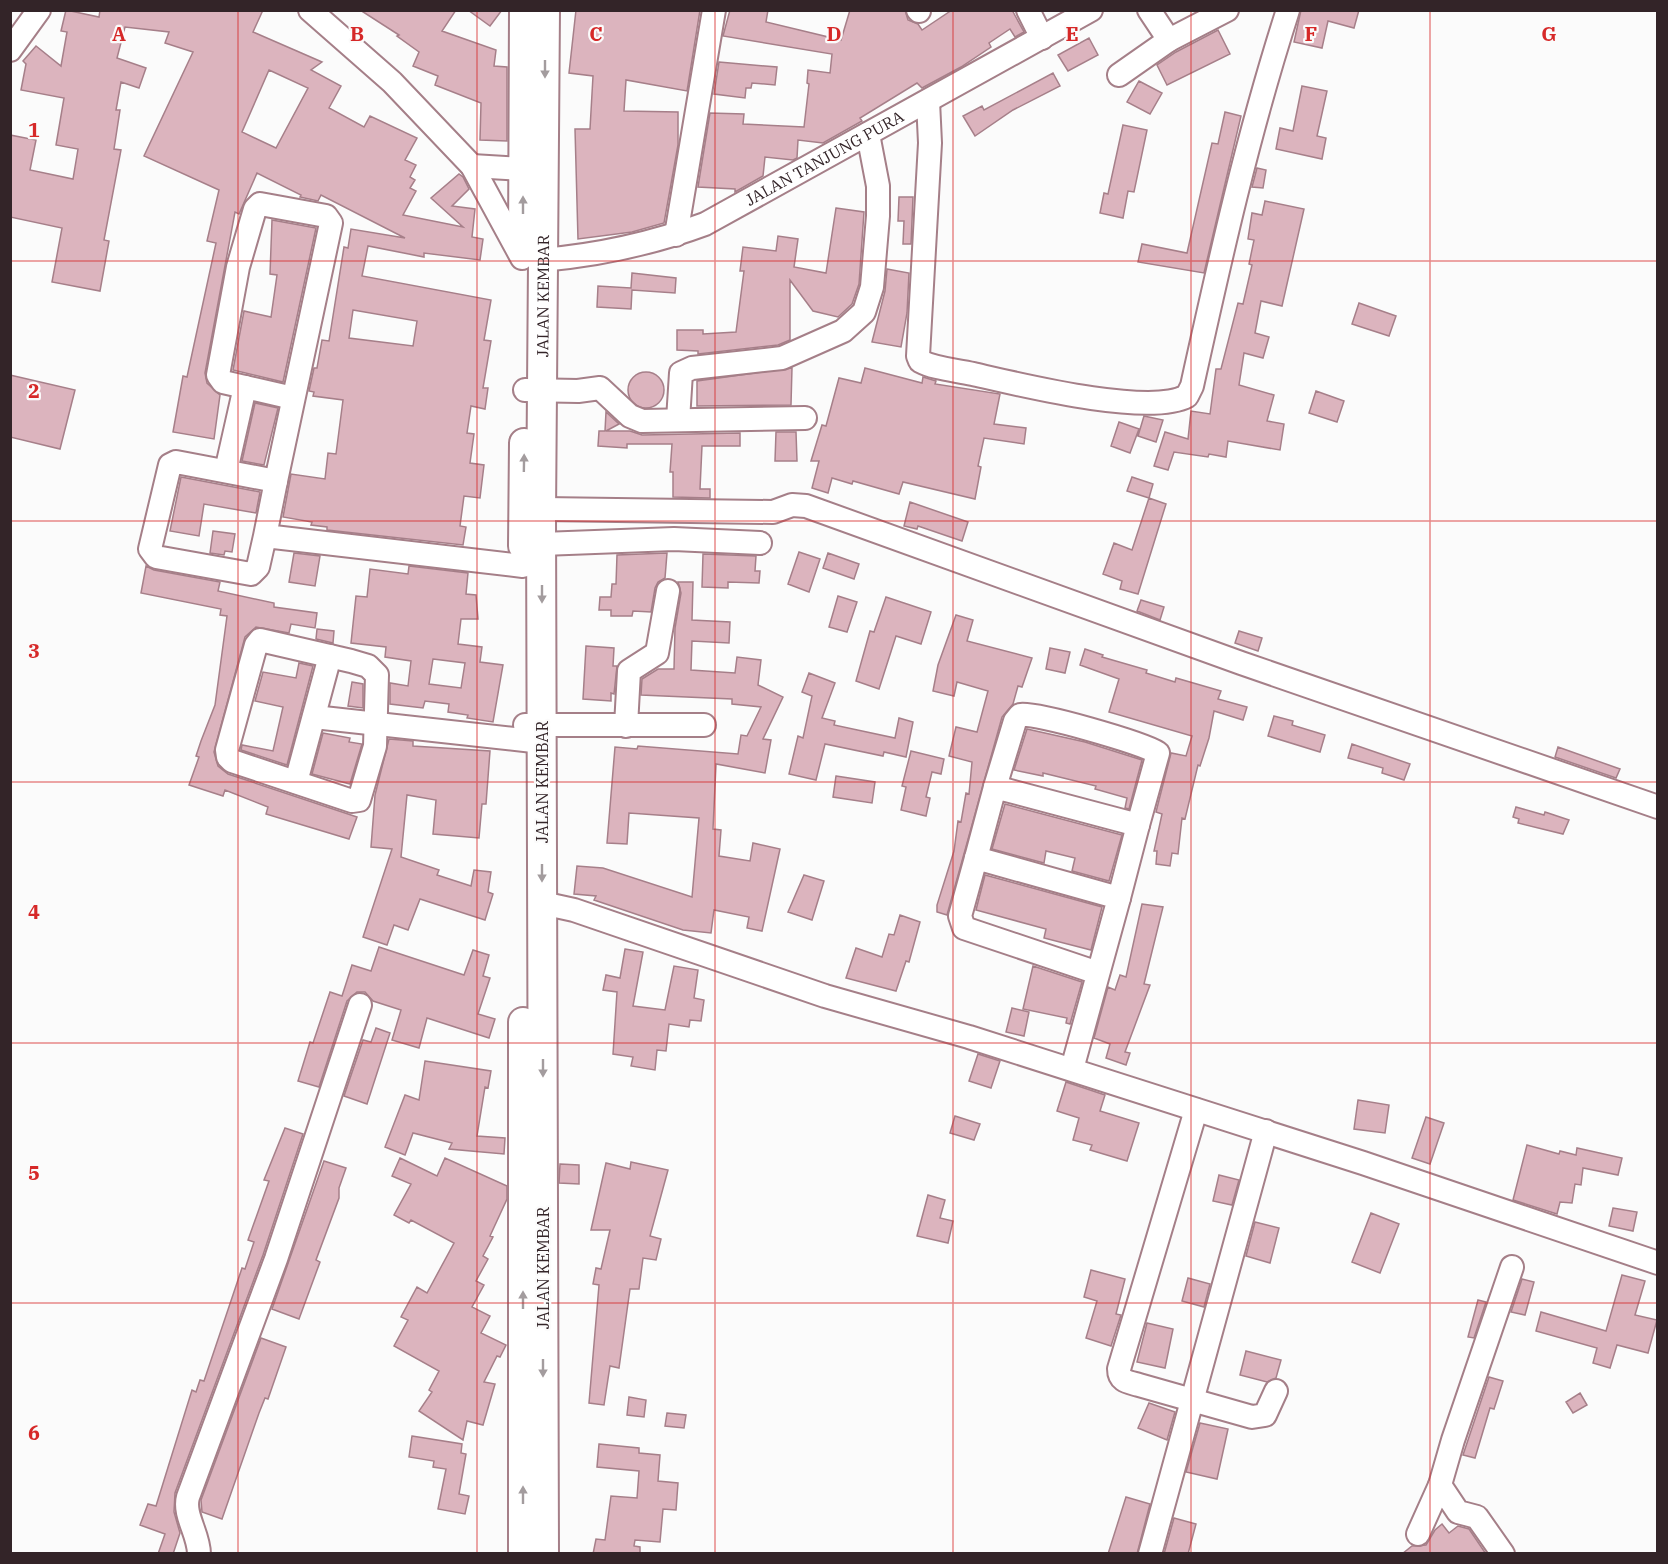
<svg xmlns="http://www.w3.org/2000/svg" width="1668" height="1564" viewBox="0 0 1668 1564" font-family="'IBM Plex Serif',serif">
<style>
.building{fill:#dcb4be;stroke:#a67f89;stroke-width:1.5;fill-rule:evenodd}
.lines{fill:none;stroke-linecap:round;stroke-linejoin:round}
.minor-casing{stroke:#a57f88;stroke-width:26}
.major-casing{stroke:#a57f88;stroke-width:32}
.minor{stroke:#fff;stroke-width:22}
.major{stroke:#fff;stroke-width:28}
.oneway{fill:#a39c9e}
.grid{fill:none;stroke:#d62828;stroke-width:1.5;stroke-opacity:0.55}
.labels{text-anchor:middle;stroke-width:4.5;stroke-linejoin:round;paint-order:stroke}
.street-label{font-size:16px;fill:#332428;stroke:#fbfbfb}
.grid-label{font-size:20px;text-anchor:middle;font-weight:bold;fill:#d62828;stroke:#fbfbfb;stroke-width:4.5;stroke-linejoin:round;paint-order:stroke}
</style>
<rect width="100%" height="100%" fill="#fbfbfb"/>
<!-- building -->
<path class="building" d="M66,10L99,17L100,10H263L253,32L322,62L311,70L341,86L329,108L364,127L370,116L417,138L405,160L416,165L410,177L415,180L410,188L416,191L403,215L463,227L431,198L459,174L463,177L469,189L452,206L475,209L472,237L483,239L480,260L424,253V257L368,246L362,276L491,300L484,340L491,341L483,388H488L485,409L471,406L467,433L474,434L470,463L484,465L480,498L464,496L460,526L466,527L463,545L327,530V527L311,525L312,522L283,517L291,474L325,479L328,453L336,454L343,400L313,396L314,392L309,391L314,368H317L322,340L329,341L344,247L348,248L351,229L405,238L321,195L318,201L300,197L301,195L257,173L239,214L235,212L205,373L207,383L220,395L214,439L173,432L183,376L187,377L216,243L207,241L219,190L144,156L193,52L165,43L169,32L125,27L117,58L146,68L139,88L121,82L116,110H120L114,149L121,150L104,240L109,241L100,291L52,282L62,228L10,217V135L36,140L30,170L73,179L78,149L56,145L64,98L21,90L26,64L23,61L36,46L61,66L67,32L61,31ZM269,70L308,88L276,148L242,132ZM353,310L417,321L413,346L349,338Z
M360,10H456L442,31L496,50L494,66L507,67V141L480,140L481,103L435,85L438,76L413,66L419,52L397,36L399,35Z
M468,10H502L490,26Z
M576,10H700L687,91L626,80L624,111L678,112V145L664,223L632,232L578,239L575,129H590L593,76L569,73Z
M730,10H768L766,22L841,40L850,10H905L908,20L918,24L922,30L952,10H1012L1024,32L1015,37L1010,29L989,43L991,47L961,67L922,88L917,83L860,118L862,121L823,143L798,140L797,158L793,160L765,157L763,176L735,192V189L698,187L710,113L744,114L743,124L804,127L809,84L807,83L808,70L830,73L832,54L723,36Z
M1301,10H1359L1354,28L1328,21L1322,48L1294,42Z
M1218,30L1230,54L1167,85L1157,65L1176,52Z
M1089,38L1098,55L1068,71L1058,55Z
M719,62L777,67L775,85L752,83L751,88H746L745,98L714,94Z
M1053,73L1060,86L1013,110L975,136L963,116L982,106L984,110Z
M1139,81L1162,93L1150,114L1127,102Z
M1302,86L1327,91L1317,136L1326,138L1322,159L1276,149L1280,128L1293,131Z
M1225,112L1241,116L1204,273L1138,262L1142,244L1187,253L1212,143L1218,144Z
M1123,125L1147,130L1134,192L1128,191L1123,218L1100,213L1104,193L1108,194Z
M1257,168L1266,170L1263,188L1252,187Z
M899,197H913L911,244H903L904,221H898Z
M1265,201L1304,209L1282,306L1261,301L1255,333L1269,337L1263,358L1244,353L1239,385L1274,395L1267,421L1284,424L1280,450L1228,441L1226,457L1209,454L1208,457L1174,452L1168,470L1154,466L1165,432L1188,439L1191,411L1210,414L1216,369H1221L1238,303L1243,304L1252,265L1249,264L1254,240L1248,239L1252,213L1262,215Z
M836,208L864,212L859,284L852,304L838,317L813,311L790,280V340L778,345L698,354V351L677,350V330H703V334L736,332L744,271H740L743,247L776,251L778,236L798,239L794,267L826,273Z
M272,220L316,228L283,382L233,370L244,311L271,317L277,275L270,274Z
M887,269L909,273L907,313L901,347L872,342L885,291Z
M632,273L676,278L675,293L632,290L631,309L597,307L598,286L631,288Z
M1359,303L1396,316L1389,336L1352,324Z
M792,368L791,405L697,406V381Z
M865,368L922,383L923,377L936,381L935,384L1000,394L994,424L1026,428L1024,444L984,438L978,466L981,467L975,499L903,482L899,494L853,481L852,484L832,478L828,493L812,488L819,461H811L822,425L826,426L839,378L861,383Z
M628 390a18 18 0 1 1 36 0a18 18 0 1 1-36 0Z
M10,375L75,390L60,449L10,437Z
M1316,391L1344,401L1337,422L1309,413Z
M255,403L278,408L264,465L242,461Z
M606,412L619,424L606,431H630L642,435L740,433V446H702L700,489H710V498L673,497V472H670L672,444H627V448L598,446L599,431H605Z
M1144,416L1163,420L1156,442L1138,436Z
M1119,422L1139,429L1130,453L1111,446Z
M776,432H796L797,461H775Z
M181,477L260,492L256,513L204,504L199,536L170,531Z
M1132,477L1153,484L1149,498L1127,491Z
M1149,498L1166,504L1138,594L1120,589L1122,581L1103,574L1114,543L1132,550Z
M910,502L968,522L962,541L918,526L917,529L904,526Z
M213,531L235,534L232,552L225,551L224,555L210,553Z
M799,552L820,559L809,592L788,584Z
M294,553L320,556L315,586L289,582Z
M667,553L665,578L658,582L655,588L651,612L633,611L632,616H611V610H599L600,597H611L612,584H616L617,555Z
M828,553L859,564L854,579L823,568Z
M703,554L756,556L755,571H760L759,583L728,582V588L702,587Z
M146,566L154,570L220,582L218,591L274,603V607L317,613L315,628L291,624L289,633L256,627L245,637L214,752L218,766L228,774L357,817L349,839L266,814L268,807L225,790L223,796L189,785L199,757L196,756L201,741L215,705L227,616L220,615L221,609L141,593Z
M409,566L468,573L466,594L476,595L478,619H461L458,644L482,647L480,662L503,665L493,722L467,718L468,715L448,712L449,704L425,701L423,708L390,704V683L408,686L411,661L385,657L386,647L351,643L356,596L367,597L370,569L408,574ZM433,659L465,663L461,688L429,684Z
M678,582H693L692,620L730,622L729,643L692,641L691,670L735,673L737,657L761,660L758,685L783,697L763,739L771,740L765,773L716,764L713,829L721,830L719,856L750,861L753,843L780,849L762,931L747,928L749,917L714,910L711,933L683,930L594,900L596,896L574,894L577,866L603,868L692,897L699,818L629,813L627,844L607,843L615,747L637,749L638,746L738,754L741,735L747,736L761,707L732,704V699L641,695L642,679L658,669H674L675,628L681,593Z
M838,596L857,602L847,632L829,627Z
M886,597L931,612L921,644L896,636L879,689L856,681L870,631L874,632Z
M1141,600L1164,607L1160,620L1137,611Z
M956,615L973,620L967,641L1032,658L1022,687L1018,686L1013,704L1002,717L947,915L937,912V905L954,851L958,821L961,822L966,793L969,794L972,762L949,756L956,727L977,732L988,691L957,682L954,696L933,691L938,665Z
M317,629L334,631L333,643L316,639Z
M1239,631L1262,638L1258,651L1235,643Z
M586,646L614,648L613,666H617L614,694L611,693V701L583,699Z
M1050,648L1070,652L1065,673L1046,669Z
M1085,649L1103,655L1102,657L1147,670L1146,673L1175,682L1176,678L1221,691L1218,699L1247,707L1243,720L1214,711L1209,738L1200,766L1198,765L1185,819L1182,818L1178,854L1172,853L1170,866L1156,864L1157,851H1154L1162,814L1156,812L1171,753L1186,756L1192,736L1109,712L1119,679L1080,665Z
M299,663L313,666L287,765L241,750L242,745L273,751L283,707L255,701L263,672L296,678Z
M809,673L835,683L822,718L835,721L834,725L895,738L899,718L913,722L906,757L884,752L883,756L825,744L816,780L789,774L798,736L803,738L812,696L802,692Z
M352,682L363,684V708L348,706Z
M1274,716L1293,721L1292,725L1325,735L1320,752L1268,736Z
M1027,729L1085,742L1142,760L1129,809L1125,808L1127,798L1095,789L1096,786L1043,773V776L1014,770Z
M323,733L350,738L349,742L362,744L350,784L312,774Z
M389,739L413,741V746L490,751L486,804H482L479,838L433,834L436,800L407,795L401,857L439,870L437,875L471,886L474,870L491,872L488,892L493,894L485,920L420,899L408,930L394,925L387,945L363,937L392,849L371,847L375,795Z
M1352,744L1410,764L1404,780L1382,773L1383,768L1348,758Z
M1558,747L1620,769L1616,778L1555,757Z
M911,751L944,759L941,774L932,772L926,797L930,798L926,816L901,810L906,787L902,786Z
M836,776L875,782L872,803L833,797Z
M1005,804L1122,835L1109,881L1072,871L1075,858L1046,851L1044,863L992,849Z
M1516,807L1544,815L1545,812L1569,820L1563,834L1518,823L1519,819L1513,817Z
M804,875L824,881L812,920L788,912Z
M985,875L1102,907L1091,950L1044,938L1046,929L976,910Z
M1142,904L1163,907L1144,984L1150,985L1125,1052L1130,1053L1126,1065L1106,1058L1110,1044L1094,1038L1108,987L1115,990L1120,975L1126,977Z
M900,915L920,922L909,962L906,961L896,991L846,978L856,948L882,957L889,934L894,935Z
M379,947L464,975L473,950L489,955L483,976L490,978L478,1014L495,1019L489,1038L427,1018L419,1048L392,1040L401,1010L373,1001L365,992H357L347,1001L319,1087L298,1081L310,1042L313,1043L330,992L342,996L352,965L371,971Z
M625,949L643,952L633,1006L665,1010L674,966L698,970L694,998L704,1000L701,1021L690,1020L689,1027L669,1024L666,1051L657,1050L655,1070L631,1066L633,1057L613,1054L617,992L603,990L606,975L620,978Z
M1033,966L1082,982L1070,1024L1066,1023L1067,1018L1023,1009Z
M1012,1008L1029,1012L1024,1036L1006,1032Z
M376,1028L390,1033L367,1104L344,1096L363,1040L371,1042Z
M978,1054L1000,1061L991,1088L969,1081Z
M425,1061L491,1071L488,1088L485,1087L477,1136L505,1138L504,1154L449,1149L452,1143L413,1133L405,1155L385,1147L405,1095L419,1100Z
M1066,1082L1105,1095L1100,1111L1139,1123L1127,1161L1090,1150L1092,1145L1073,1140L1079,1118L1057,1111Z
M1358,1100L1389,1105L1385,1133L1354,1129Z
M955,1116L980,1124L974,1140L950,1133Z
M1426,1117L1444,1123L1430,1164L1412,1158Z
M285,1128L303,1134L263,1255L175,1493L174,1512L180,1533L173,1554H158L165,1534L140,1525L148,1504L156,1506L192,1390L196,1392L200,1380L204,1381L242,1268L245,1269L254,1242L248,1240L269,1181L264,1180Z
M1527,1145L1559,1154L1560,1151L1576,1155L1577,1148L1622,1158L1618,1175L1583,1168L1581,1185L1575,1184L1572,1203L1560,1202L1557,1214L1513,1200Z
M400,1158L437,1176L445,1158L507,1186V1199L490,1236L493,1237L483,1256L488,1259L476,1281L484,1285L472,1307L490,1316L481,1333L506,1345L500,1357L497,1356L484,1382L495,1384L483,1425L467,1421L463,1440L419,1411L432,1392L429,1390L439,1371L394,1346L408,1320L401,1317L417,1287L427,1293L454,1243L411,1220L409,1223L394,1215L411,1184L392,1176Z
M324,1161L346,1168L339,1188V1198L316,1260L320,1262L299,1319L272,1309Z
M631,1162L668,1170L650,1236L661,1239L656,1260L643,1258L639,1289H630L619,1368L610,1366L604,1405L589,1403L599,1285L593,1284L596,1268L601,1269L610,1230H591L606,1163L630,1169Z
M560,1164L579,1165V1184L559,1183Z
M1219,1175L1239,1180L1232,1205L1213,1201Z
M928,1195L945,1200L940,1218L953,1221L948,1243L917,1236Z
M1613,1208L1637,1212L1633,1231L1609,1226Z
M1371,1213L1399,1224L1380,1273L1352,1262Z
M1255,1222L1279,1228L1270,1263L1246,1256Z
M1091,1270L1125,1279L1116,1314L1121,1315L1111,1346L1086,1338L1097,1301L1084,1297Z
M1622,1275L1645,1281L1635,1315L1657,1320L1648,1353L1617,1345L1610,1368L1593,1363L1597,1348L1536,1331L1541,1312L1606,1331Z
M1188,1278L1210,1284L1204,1307L1182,1301Z
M1522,1279L1534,1282L1525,1315L1511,1312Z
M1478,1300L1486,1302L1474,1338L1468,1337Z
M1147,1323L1173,1329L1165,1368L1137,1362Z
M261,1338L286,1347L268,1399L265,1398L259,1413L222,1519L202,1512L201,1500Z
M1246,1351L1281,1360L1276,1378L1267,1382L1240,1375Z
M1489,1377L1503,1381L1494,1409L1490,1408L1475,1458L1463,1455Z
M1580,1393L1587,1405L1573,1413L1566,1402Z
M629,1397L646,1400L644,1417L627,1415Z
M1149,1403L1175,1412L1167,1440L1138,1428Z
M667,1413L686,1415L684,1428L665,1426Z
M1200,1423L1228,1429L1217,1479L1186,1472Z
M412,1436L462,1444L461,1453L466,1454L459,1494L469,1496L465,1514L438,1509L446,1469L433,1467L434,1461L409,1457Z
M599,1444L639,1448V1453L660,1455L658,1481L678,1483L676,1510L663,1509L660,1542L635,1540L634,1546L640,1547V1554H593L596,1539L605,1540L611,1496L637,1498L639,1471L597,1467Z
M1126,1497L1150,1504L1137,1554H1108Z
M1174,1518L1196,1524L1188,1554H1164Z
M1442,1524L1449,1533L1458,1526L1469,1529L1486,1554H1402L1412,1546L1426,1545L1435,1530Z"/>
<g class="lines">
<defs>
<g id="minor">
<path d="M310,10L392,82L472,166L522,258"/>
<path d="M918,10L919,11"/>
<path d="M1028,10L1042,38"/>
<path d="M1149,10L1169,40"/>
<path d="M10,50L39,10"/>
<path d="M1119,75L1169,40L1227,10"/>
<path d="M928,101L930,143L918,356L920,361C935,369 956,370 973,374C1017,384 1149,417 1187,396L1192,386C1220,259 1248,134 1288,10"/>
<path d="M472,166L523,169"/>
<path d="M676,235L714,10"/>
<path id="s1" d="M542,260C599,255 651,244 705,224L1091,10"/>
<path d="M525,390L578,391L600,388L630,416L642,421L805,418"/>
<path d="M678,420L681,373L692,368L782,358L843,331L864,312L872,287L878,216V186L868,134"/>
<path d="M226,471L245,387"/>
<path d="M276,481L331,223L326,216L260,204L255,209L238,267L218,375L223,382L293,398"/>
<path d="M543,509L773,512L792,505L806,506L1241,663L1658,807"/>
<path d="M265,536L276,481L176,462L170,465L150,549L156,557L251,574L258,567L265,536L523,566"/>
<path d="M542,544L674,539L760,543"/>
<path d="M260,640L351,661L368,666L377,675L375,746L359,800L352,801L232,761L228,757L227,750L256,645Z"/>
<path d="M314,717L542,742"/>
<path d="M525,725H704"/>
<path d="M626,726L629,671L657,653L668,591"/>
<path d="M296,782L330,656"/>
<path d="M995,787L1015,721L1020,715C1036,712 1142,743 1158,753L1138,825"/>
<path d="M976,858L995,787L1138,825L1119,898"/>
<path d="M542,903L574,910L825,996L969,1037L1363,1163L1658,1263"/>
<path d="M1072,1069L1119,898L976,858L960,916L964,928L1098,973"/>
<path d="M1196,1110L1119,1369C1119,1382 1129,1382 1139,1385L1252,1417L1265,1415L1276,1391"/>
<path d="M1418,1534L1440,1485"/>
<path d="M199,1554C199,1534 183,1515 188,1497L276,1259L360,1005"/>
<path d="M1150,1554L1266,1131"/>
<path d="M1503,1554L1477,1517L1458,1512L1440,1485L1453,1440L1512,1267"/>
</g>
<g id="major">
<path d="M523,249L524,10"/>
<path d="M523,546L524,443"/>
<path d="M523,1022V1554"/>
<path id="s2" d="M544,1554L541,515L545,10"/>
</g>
</defs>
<!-- minor casing -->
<use href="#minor" class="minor-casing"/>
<!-- major casing -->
<use href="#major" class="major-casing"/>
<!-- minor -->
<use href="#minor" class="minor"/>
<!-- major -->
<use href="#major" class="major"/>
</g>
<!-- one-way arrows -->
<defs><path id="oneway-solid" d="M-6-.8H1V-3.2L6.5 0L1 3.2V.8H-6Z" transform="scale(1.5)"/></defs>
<g class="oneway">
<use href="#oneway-solid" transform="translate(545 69) rotate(90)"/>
<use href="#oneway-solid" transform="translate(523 205) rotate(-90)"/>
<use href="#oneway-solid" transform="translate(524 463) rotate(-89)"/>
<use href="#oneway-solid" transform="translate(542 594) rotate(90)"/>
<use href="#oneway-solid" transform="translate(542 873) rotate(90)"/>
<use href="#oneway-solid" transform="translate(543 1068) rotate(90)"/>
<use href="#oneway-solid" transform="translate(523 1300) rotate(-90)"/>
<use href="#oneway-solid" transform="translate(543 1368) rotate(90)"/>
<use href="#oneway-solid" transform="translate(523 1495) rotate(-90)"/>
</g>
<!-- grid -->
<path class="grid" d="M238,10V1554M477,10V1554M715,10V1554M953,10V1554M1191,10V1554M1430,10V1554M10,261H1658M10,521H1658M10,782H1658M10,1043H1658M10,1303H1658"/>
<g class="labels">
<!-- street labels -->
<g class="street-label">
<text dy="6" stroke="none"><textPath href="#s1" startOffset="304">JALAN TANJUNG PURA</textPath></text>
<text dy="6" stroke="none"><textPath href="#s2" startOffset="1258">JALAN KEMBAR</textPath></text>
<text transform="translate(542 782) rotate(-90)" y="6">JALAN KEMBAR</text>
<text transform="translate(543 1268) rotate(-90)" y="6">JALAN KEMBAR</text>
</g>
</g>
<g class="grid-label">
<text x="119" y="41">A</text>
<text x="357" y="41">B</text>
<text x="596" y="41">C</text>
<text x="834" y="41">D</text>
<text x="1072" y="41">E</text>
<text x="1311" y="41">F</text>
<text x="1549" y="41">G</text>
<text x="34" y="137">1</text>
<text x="34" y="398">2</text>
<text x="34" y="658">3</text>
<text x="34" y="919">4</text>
<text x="34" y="1180">5</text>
<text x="34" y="1440">6</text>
</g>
<!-- border -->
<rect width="1668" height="1564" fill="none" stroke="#332428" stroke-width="24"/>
</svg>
